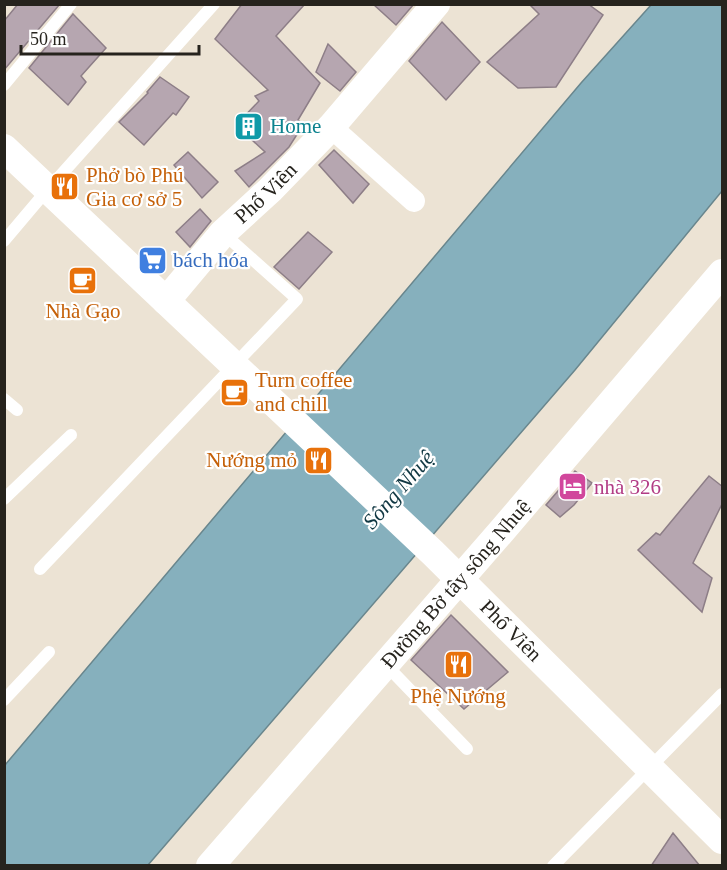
<svg xmlns="http://www.w3.org/2000/svg" width="727" height="870" viewBox="0 0 727 870" font-family="Georgia,serif">
<style>
.water{fill:#86b0bd;stroke:#69868d;stroke-width:1.5}
.building{fill:#b6a6b0;stroke:#8d7e87;stroke-width:1.5}
.lines{fill:none;stroke-linecap:round;stroke-linejoin:round}
.service{stroke:#fff;stroke-width:12}
.minor{stroke:#fff;stroke-width:22}
.tertiary{stroke:#fff;stroke-width:28}
.labels{text-anchor:middle;stroke-width:4.5;stroke-linejoin:round;paint-order:stroke}
.culture-label{font-size:21px;fill:#0d838f;stroke:#fff;text-anchor:start}
.food-label{font-size:21px;fill:#c56008;stroke:#fff;text-anchor:start}
.street-label{font-size:21px;fill:#26231d;stroke:#fff}
.shop-label{font-size:21px;fill:#366cbe;stroke:#fff;text-anchor:start}
.hotel-label{font-size:21px;fill:#b23c85;stroke:#fff;text-anchor:start}
.water-label{font-size:22px;font-style:italic;fill:#113843;stroke:#fff}
</style>
<rect width="100%" height="100%" fill="#ece3d4"/>
<!-- water -->
<path class="water" d="M651,5H722V191L575,370L148,865L5,866V765L581,83Z"/>
<!-- building -->
<path class="building" d="M18,4H60L4,70V21Z
M242,4H305L276,36L320,83L298,120L303,125L289,147L249,187L235,171L265,152L236,125L259,101L255,96L268,90L215,39Z
M373,4H414L396,25Z
M529,4H588L603,15L556,87L518,88L487,62L539,14Z
M73,14L106,48L81,76L86,82L68,105L29,68Z
M442,22L480,62L446,100L409,61Z
M328,44L356,72L340,91L316,72Z
M160,77L189,97L176,115L173,113L144,145L119,122L148,93L147,92Z
M334,150L369,184L353,203L319,165Z
M188,152L218,182L202,198L174,165Z
M200,209L211,221L190,247L176,232Z
M308,232L332,252L299,289L274,267Z
M575,471L592,483L574,505L560,517L546,505Z
M709,476L723,487V502L693,563L712,578L702,612L638,550L656,533L660,535Z
M451,615L508,672L464,709L411,660Z
M673,833L700,866H651Z"/>
<g class="lines">
<!-- service -->
<path class="service" d="M4,85L71,4
M4,241L42,196L214,4
M4,399L17,410
M4,499L71,435
M40,569L297,299L223,233
M386,665L467,749
M4,700L49,652
M553,866L722,694"/>
<!-- minor -->
<path class="minor" d="M331,127L414,201"/>
<!-- tertiary -->
<g class="tertiary">
<path id="s1" d="M4,148L433,553L722,840"/>
<path id="s2" d="M166,301L223,233L270,190L331,127L436,4"/>
<path id="s3" d="M210,866L500,533L722,273"/>
</g>
</g>
<!-- icons -->
<defs>
<symbol id="building-square" viewBox="-11 -11 22 22"><rect x="-9" y="-9" width="18" height="18" rx="4" fill="#0f9aa8" stroke="#fff"/><path d="M-4-6H4V6H1V3H-1V6H-4ZM-2.5-4.3h1.7v1.8h-1.7ZM.8-4.3h1.7v1.8H.8ZM-2.5-1h1.7V.8h-1.7ZM.8-1h1.7V.8H.8Z" fill="#fff"/></symbol>
<symbol id="restaurant-square" viewBox="-11 -11 22 22"><rect x="-9" y="-9" width="18" height="18" rx="4" fill="#e8710a" stroke="#fff"/><path d="M-5-6h1v4h1v-4h1v4h1v-4h1v5L-1.5 .5V6h-2V.5L-5-1ZM5-6V6H3V1.5H1.5Q1.5-4 5-6Z" fill="#fff"/></symbol>
<symbol id="supermarket-square" viewBox="-11 -11 22 22"><rect x="-9" y="-9" width="18" height="18" rx="4" fill="#3f7fe0" stroke="#fff"/><path d="M-6-5.5h2.5l.6 2H6L4.5 2H-2.5L-4.4-4H-6ZM-1.5 3.2a1.3 1.3 0 1 0 .1 0ZM3 3.2a1.3 1.3 0 1 0 .1 0Z" fill="#fff"/></symbol>
<symbol id="cafe-square" viewBox="-11 -11 22 22"><rect x="-9" y="-9" width="18" height="18" rx="4" fill="#e8710a" stroke="#fff"/><path d="M-5.5-4.5H6V0H3Q3 3.5 0 3.5H-2.5Q-5.5 3.5-5.5 0ZM3-3.2v2h1.7v-2ZM-6 4.5H4V6H-6Z" fill="#fff"/></symbol>
<symbol id="hotel-square" viewBox="-11 -11 22 22"><rect x="-9" y="-9" width="18" height="18" rx="4" fill="#d1479c" stroke="#fff"/><path d="M-6-4.5h1.5V1H6V5H4.5V3h-9V5H-6ZM-4 0a1.8 1.8 0 1 1 3.6 0ZM.5 0V-2.5h3Q6-2.5 6 0Z" fill="#fff"/></symbol>
</defs>
<g fill-rule="evenodd">
<use href="#building-square" x="232" y="110" width="33" height="33"/>
<use href="#restaurant-square" x="48" y="170" width="33" height="33"/>
<use href="#supermarket-square" x="136" y="244" width="33" height="33"/>
<use href="#cafe-square" x="66" y="264" width="33" height="33"/>
<use href="#cafe-square" x="218" y="376" width="33" height="33"/>
<use href="#restaurant-square" x="302" y="444" width="33" height="33"/>
<use href="#hotel-square" x="556" y="470" width="33" height="33"/>
<use href="#restaurant-square" x="442" y="648" width="33" height="33"/>
</g>
<g class="labels">
<!-- culture labels -->
<g class="culture-label">
<text x="270" y="133">Home</text>
</g>
<!-- food labels -->
<g class="food-label">
<text x="86" y="182">Phở bò Phú<tspan x="86" dy="24">Gia cơ sở 5</tspan></text>
<text x="83" y="318" text-anchor="middle">Nhà Gạo</text>
<text x="255" y="387">Turn coffee<tspan x="255" dy="24">and chill</tspan></text>
<text x="297" y="467" text-anchor="end">Nướng mỏ</text>
<text x="458" y="703" text-anchor="middle">Phệ Nướng</text>
</g>
<!-- street labels -->
<g class="street-label">
<text dy="7" stroke="none"><textPath href="#s2" startOffset="147">Phố Viên</textPath></text>
<text dy="7" stroke="none"><textPath href="#s3" startOffset="374">Đường Bờ tây sông Nhuệ</textPath></text>
<text dy="7" stroke="none"><textPath href="#s1" startOffset="700">Phố Viên</textPath></text>
</g>
<!-- shop labels -->
<g class="shop-label">
<text x="173" y="267">bách hóa</text>
</g>
<!-- hotel labels -->
<g class="hotel-label">
<text x="594" y="494">nhà 326</text>
</g>
<!-- water labels -->
<g class="water-label">
<text transform="translate(398 489) rotate(-49)" y="8">Sông Nhuệ</text>
</g>
</g>
<!-- border -->
<rect width="727" height="870" fill="none" stroke="#26231d" stroke-width="12"/>
<!-- scale -->
<path d="M21 45v9h178v-9" fill="none" stroke="#26231d" stroke-width="3"/>
<text x="30" y="45" font-size="18" fill="#26231d" stroke="#ffffff" stroke-width="4.5" paint-order="stroke">50 m</text>
</svg>
